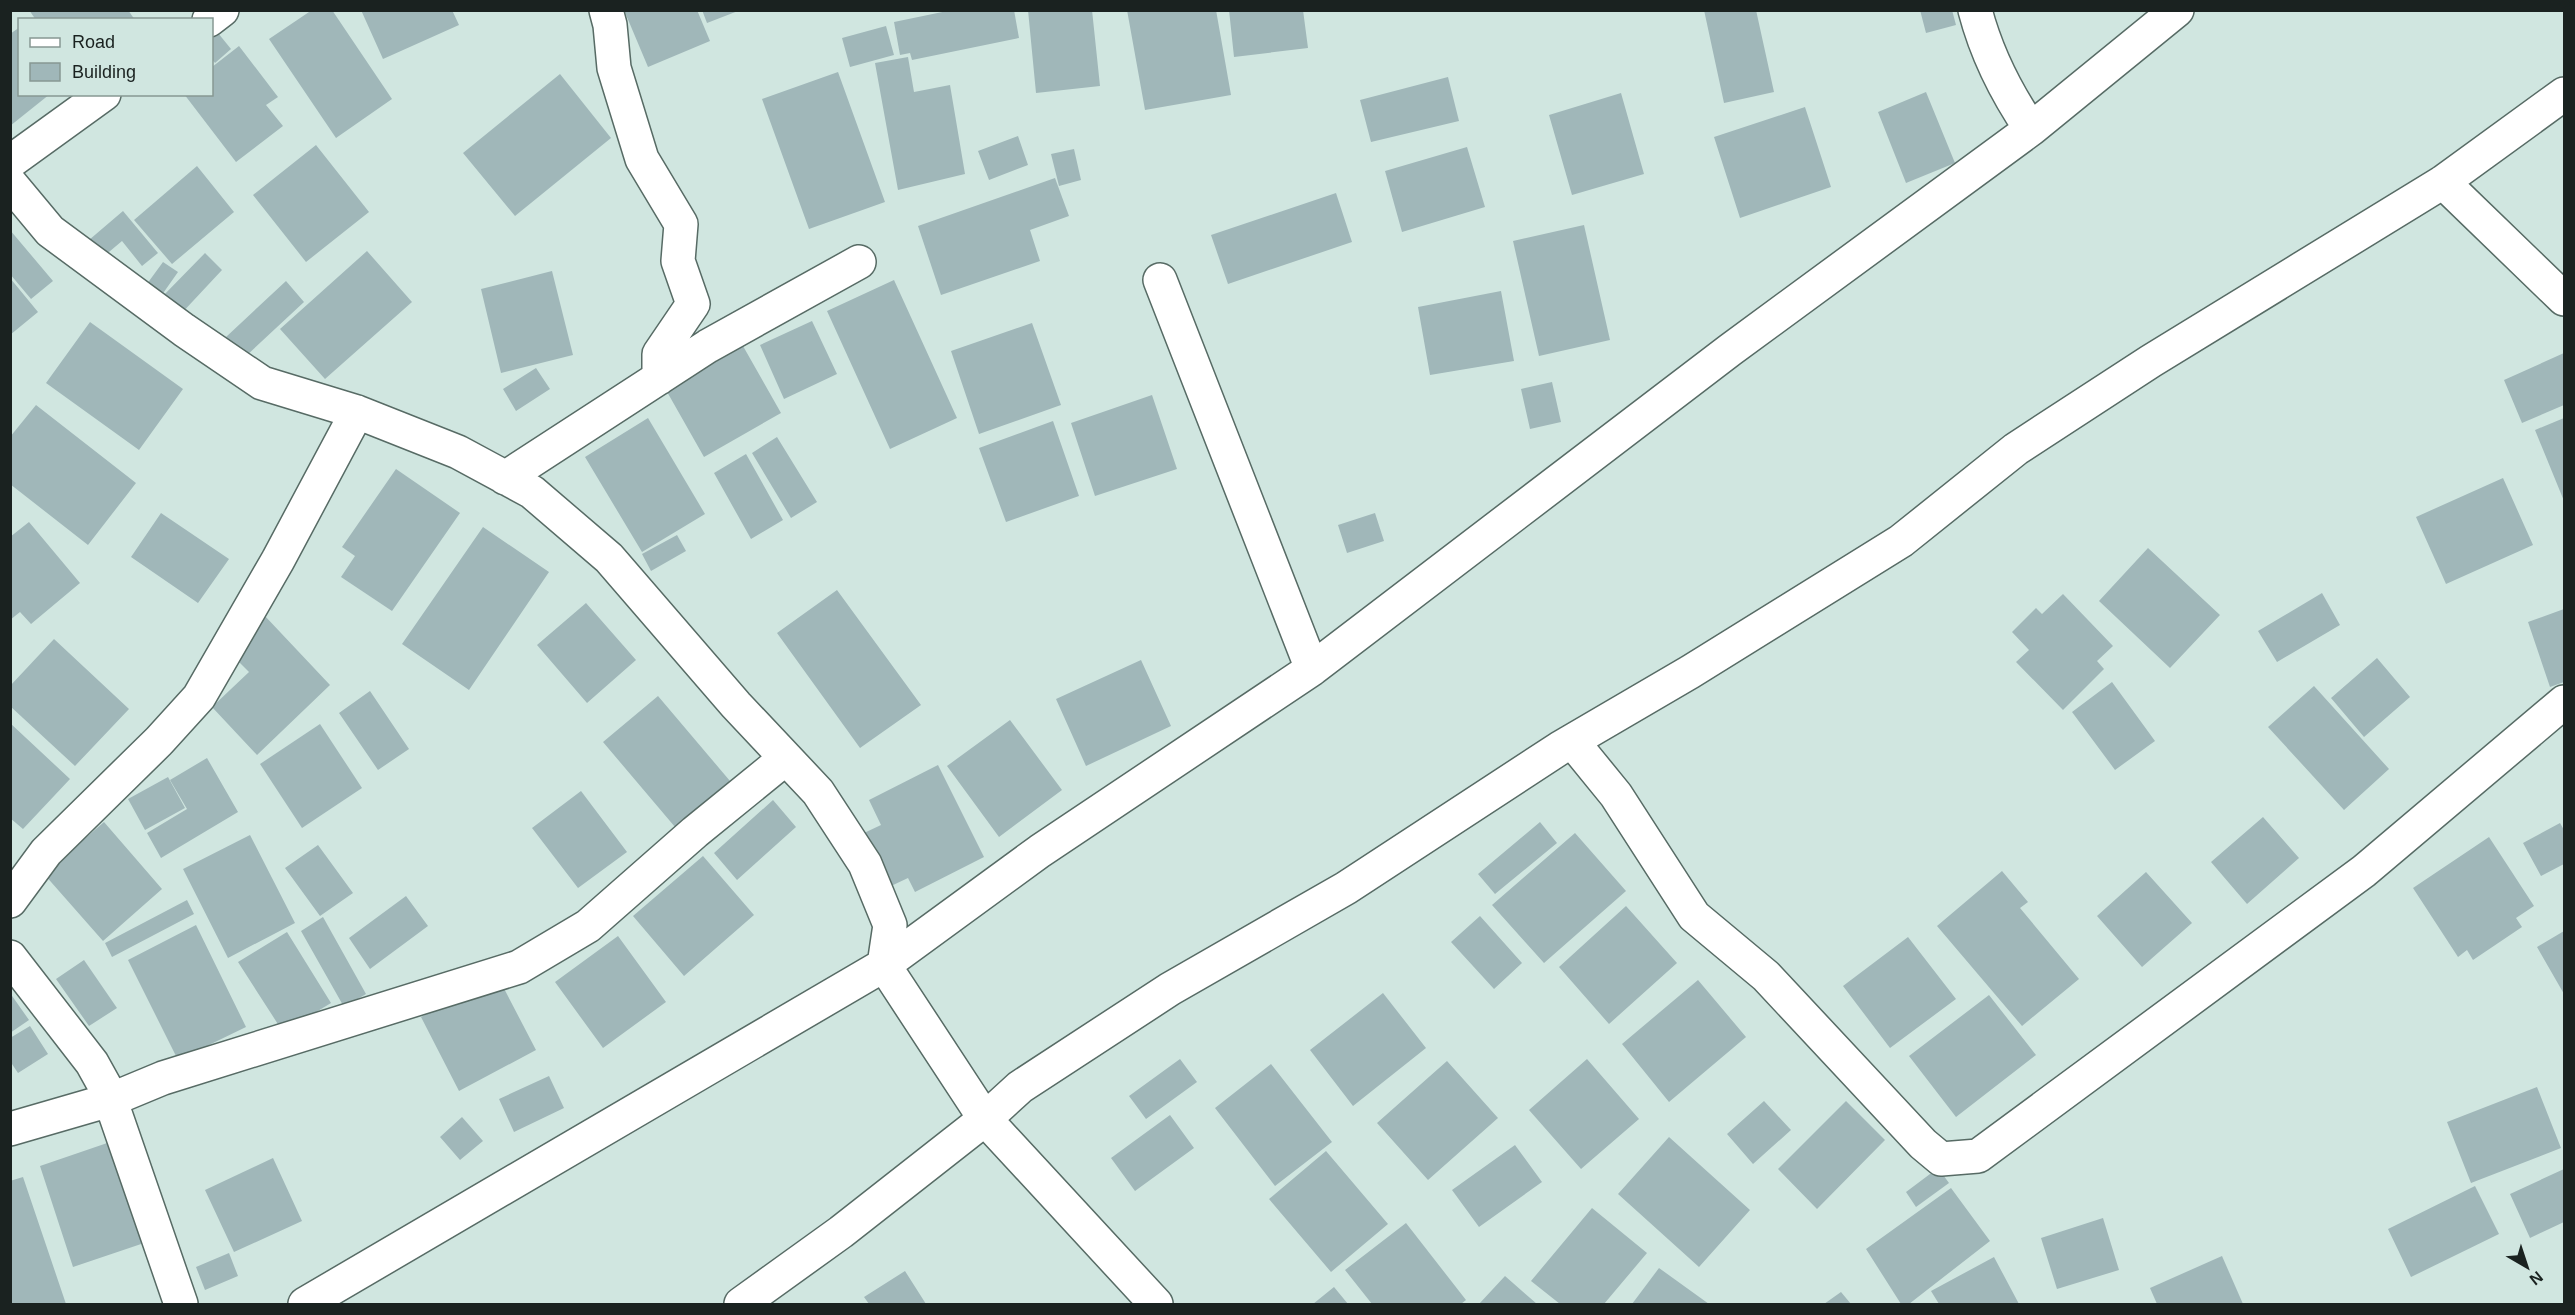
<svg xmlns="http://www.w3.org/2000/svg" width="2575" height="1315" viewBox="0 0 2575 1315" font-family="Arial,sans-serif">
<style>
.building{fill:#a0b7b9}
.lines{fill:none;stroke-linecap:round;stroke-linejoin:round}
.minor-casing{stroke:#576b65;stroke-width:36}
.minor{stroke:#fff;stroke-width:33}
</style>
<rect width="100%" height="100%" fill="#d0e6e0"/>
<!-- building -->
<path class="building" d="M29,10H128L135,20H36Z
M312,10H332L392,99L336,138L269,39Z
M361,10H452L459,25L383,59Z
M624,10H697L710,41L648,67Z
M702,10H738V11L707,23Z
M952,10H1014L1019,38L912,60L910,53L900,55L894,22Z
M1028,10H1092L1100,86L1036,93Z
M1127,10H1216L1231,95L1145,110Z
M1229,10H1303L1308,48L1234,57Z
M1704,10H1756L1774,92L1724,103Z
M1920,10H1952L1956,25L1926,33Z
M886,26L894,55L850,67L842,38Z
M20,27V94H50L10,126V34Z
M218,33L231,49L215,63L212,59V39Z
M239,46L278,97L266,105L283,126L236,162L184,94H212V67Z
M908,57L914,92L950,85L965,174L898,190L875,63Z
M838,72L885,202L809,229L762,99Z
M560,74L611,138L515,216L463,153Z
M1448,77L1459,121L1371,142L1360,100Z
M1926,92L1955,163L1906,183L1878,112Z
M1621,93L1644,174L1572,195L1549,115Z
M1805,107L1831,187L1740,218L1714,137Z
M1018,136L1028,165L989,180L978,151Z
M316,145L369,212L306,262L253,195Z
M1467,147L1485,207L1402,232L1385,171Z
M1074,149L1081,180L1059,186L1051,154Z
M197,166L234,212L172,264L134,220Z
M1055,178L1069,216L1030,230L1040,261L941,295L918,226Z
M1336,193L1352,242L1228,284L1211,235Z
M123,211L158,253L142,266L122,241L103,257L89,240Z
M1584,225L1610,340L1539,356L1513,241Z
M10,230L53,281L31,299L10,274Z
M367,251L412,302L325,379L280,329Z
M205,253L222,270L179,316L161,298Z
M163,262L178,272L159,299L144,288Z
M552,271L573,355L501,373L481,289Z
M10,278L38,312L10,335Z
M894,280L957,418L890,449L827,311Z
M286,281L304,302L245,357L226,337Z
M1501,291L1514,361L1430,375L1418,307Z
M812,321L837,374L784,399L760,345Z
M90,322L183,389L139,450L46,383Z
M1032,323L1061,405L979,434L951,351Z
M743,346L781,413L704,457L666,390Z
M2564,353V405L2522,423L2504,380Z
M536,368L550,389L516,411L503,389Z
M1552,382L1561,422L1530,429L1521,389Z
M1152,395L1177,469L1095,496L1071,423Z
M36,405L136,483L88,545L10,484V437Z
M648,418L705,514L642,552L585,457Z
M2564,418V501L2535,430Z
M1053,421L1079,496L1006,522L979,448Z
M777,437L817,502L791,518L752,453Z
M746,454L783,520L751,539L714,473Z
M396,469L460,513L392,611L341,577L355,556L342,547Z
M2503,478L2533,545L2446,584L2416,517Z
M161,513L229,559L198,603L131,557Z
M1375,513L1384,541L1347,553L1338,525Z
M29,522L80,583L31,624L20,612L10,620V537Z
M483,527L549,572L469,690L402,644Z
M677,535L686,551L651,571L642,554Z
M2148,548L2220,615L2170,668L2099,601Z
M837,590L921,705L860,748L777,633Z
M2322,593L2340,625L2277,662L2258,631Z
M2063,594L2113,646L2097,661L2104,669L2063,710L2016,662L2029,650L2012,632L2036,608L2042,614Z
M586,603L636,660L587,703L537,645Z
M2564,609V682L2550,687L2528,622Z
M264,615L330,685L257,755L212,707L249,672L232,655Z
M54,639L129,709L75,766L10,706V686Z
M2377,658L2410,697L2364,737L2331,698Z
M1141,660L1171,726L1086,766L1056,699Z
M2112,682L2155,741L2115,770L2072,712Z
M2314,686L2389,769L2344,810L2268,727Z
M370,691L409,749L378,770L339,713Z
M658,696L730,781L675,827L603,742Z
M1010,720L1062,790L999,837L947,766Z
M10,723L70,779L23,829L10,818Z
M320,724L362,788L302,828L260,764Z
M207,758L238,812L161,858L147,833L187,809L170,780Z
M938,765L984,857L915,892L908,878L891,886L864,833L881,825L869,800Z
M168,777L185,808L145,830L128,799Z
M581,791L627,852L578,888L532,828Z
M773,800L796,827L737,880L714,853Z
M2263,817L2299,858L2247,904L2211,862Z
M104,822L162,889L103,941L44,874Z
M1540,822L1557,843L1495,894L1478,874Z
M2560,823L2564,830V864L2541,876L2523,843Z
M1575,833L1626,891L1544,963L1492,905Z
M250,835L295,923L228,958L183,869Z
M2489,837L2534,906L2516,918L2522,927L2473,960L2467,950L2458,957L2413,888Z
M318,845L353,893L320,916L285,868Z
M703,856L754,915L684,976L633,916Z
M2002,871L2028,902L2020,908L2079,979L2022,1026L1937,926Z
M2146,872L2192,923L2142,967L2097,916Z
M406,896L428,926L370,969L349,938Z
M187,900L194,914L112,957L105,943Z
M1626,906L1677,963L1609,1024L1559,967Z
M1480,916L1522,963L1494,989L1451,942Z
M323,917L366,994L344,1007L301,931Z
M196,925L246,1027L178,1060L128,960Z
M2564,931V994L2537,947Z
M287,932L331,1003L283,1032L238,962Z
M618,936L666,1002L603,1048L555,982Z
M1908,937L1956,999L1890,1048L1843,986Z
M84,960L117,1008L89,1026L56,979Z
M498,977L536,1050L459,1091L421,1017Z
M1698,980L1746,1037L1669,1102L1622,1044Z
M10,993L29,1020L10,1033Z
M1383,993L1426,1048L1353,1106L1310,1050Z
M1989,995L2036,1055L1956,1117L1909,1056Z
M30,1026L48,1054L18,1073L10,1061V1038Z
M1180,1059L1197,1082L1146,1119L1129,1096Z
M1587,1059L1639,1119L1581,1169L1529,1110Z
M1447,1061L1498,1118L1428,1180L1377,1123Z
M1271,1064L1332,1142L1275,1186L1215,1108Z
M549,1076L564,1108L514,1132L499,1099Z
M2537,1087L2561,1148L2471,1183L2447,1122Z
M1764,1101L1791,1130L1753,1164L1727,1134Z
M1846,1101L1885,1140L1817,1209L1778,1169Z
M1170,1115L1194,1148L1135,1191L1111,1158Z
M462,1117L483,1141L460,1160L440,1137Z
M1669,1137L1750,1210L1699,1267L1618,1194Z
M116,1140L150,1241L73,1267L40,1166Z
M1515,1145L1542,1182L1479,1227L1452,1190Z
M1326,1151L1388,1224L1331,1272L1269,1199Z
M273,1158L302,1221L234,1252L205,1190Z
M1938,1168L1949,1183L1916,1207L1906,1192Z
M2564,1169V1222L2530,1238L2510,1194Z
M23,1177L66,1304H10V1181Z
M2475,1186L2499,1234L2411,1277L2388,1229Z
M1951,1188L1990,1241L1909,1304H1901L1866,1249Z
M1592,1208L1647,1253L1604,1304H1560L1531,1281Z
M2103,1218L2119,1270L2057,1289L2041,1238Z
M1406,1223L1466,1300L1461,1304H1372L1345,1270Z
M229,1253L238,1276L205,1290L196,1267Z
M2222,1256L2243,1304H2157L2150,1288Z
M1994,1257L2019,1304H1939L1931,1291Z
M1659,1268L1709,1304H1632Z
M905,1271L926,1304H869L864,1297Z
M1505,1276L1537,1304H1479Z
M1334,1287L1348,1304H1313Z
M1841,1292L1851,1304H1824Z"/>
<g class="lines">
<defs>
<path id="minor" d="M606,10L610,25L614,68L642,159L681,224L678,261L693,304L659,354V378
M1975,10C1986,52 2007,94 2031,129
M209,20L222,10
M10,162L104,94
M2443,182L2564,299
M10,183L50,231L184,330L262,383L357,412L458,452L532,492L609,558L736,705L818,792L865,864L890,925L884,965L985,1119L1156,1304
M1160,280L1312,669
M505,478L708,346L859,262
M1572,741L1616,795L1694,916L1766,976L1923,1144L1941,1159L1978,1156L2364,871L2564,702
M10,901L46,852L159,741L199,697L278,560L357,412
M10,957L92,1063L107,1090L181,1304
M10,1129L110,1100L163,1078L519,967L588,926L695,832L786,758
M305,1304L884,965L1040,851L1312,669L1730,350L2031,129L2177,10
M741,1304L841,1232L985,1119L1020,1087L1170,989L1346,888L1560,748L1690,672L1901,541L2016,449L2151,361L2443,182L2564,94"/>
</defs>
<!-- minor casing -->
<use href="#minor" class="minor-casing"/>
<!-- minor -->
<use href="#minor" class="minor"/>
</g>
<!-- border -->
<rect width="2575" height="1315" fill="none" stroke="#1a2220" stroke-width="24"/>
<!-- legend -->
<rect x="18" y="18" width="195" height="78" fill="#d0e6e0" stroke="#879893" stroke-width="1.5"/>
<rect x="30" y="38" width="30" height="9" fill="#ffffff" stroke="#879893" stroke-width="1.5"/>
<text x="72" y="48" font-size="18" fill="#1a2220">Road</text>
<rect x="30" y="63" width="30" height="18" fill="#a0b7b9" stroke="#879893" stroke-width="1.5"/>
<text x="72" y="78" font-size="18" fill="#1a2220">Building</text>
<!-- north arrow -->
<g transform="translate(2527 1267) rotate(141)" stroke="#d0e6e0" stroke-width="4.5" paint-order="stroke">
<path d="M0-4.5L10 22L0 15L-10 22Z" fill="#1a2220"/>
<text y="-9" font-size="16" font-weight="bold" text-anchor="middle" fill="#1a2220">N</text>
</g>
</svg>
